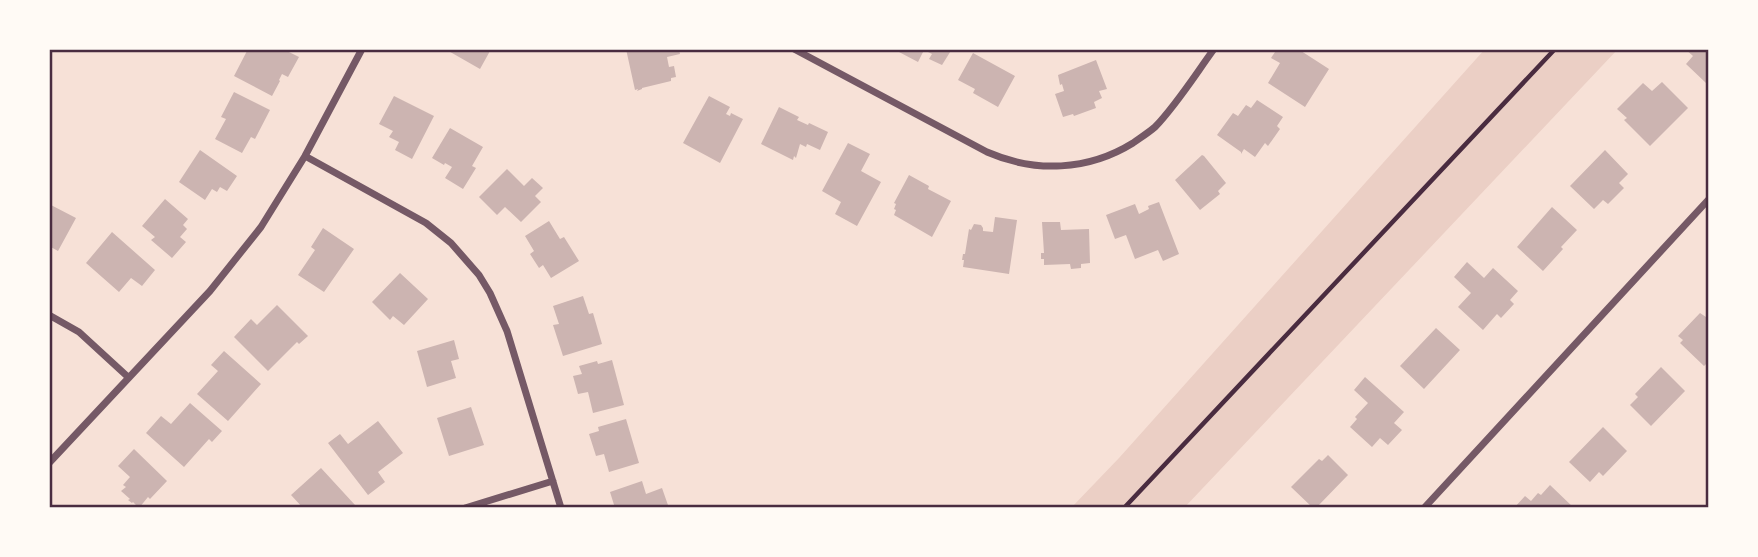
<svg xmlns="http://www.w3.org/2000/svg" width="1758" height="557" viewBox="0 0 1758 557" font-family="'IBM Plex Sans',sans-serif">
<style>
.green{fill:#ebcfc5}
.building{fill:#ccb4b1}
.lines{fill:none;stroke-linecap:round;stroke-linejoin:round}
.path{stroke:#4a2c40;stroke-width:4.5}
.minor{stroke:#755966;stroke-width:7}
.neatline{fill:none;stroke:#4a2c40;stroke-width:2.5}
</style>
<rect width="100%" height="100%" fill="#f7e1d7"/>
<!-- green -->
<path class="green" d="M1485,49H1618L1184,508H1071L1119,458Z"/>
<!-- building -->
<path class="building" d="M248,49H283L299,57L288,77L282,74L279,80L280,81L272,96L234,76Z
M445,49H487L490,51L480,69Z
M626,49H679L680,54L667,57L669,67L674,66L676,77L671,78V81L642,88V89L637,91L638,89L635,90Z
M901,49H952L942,65L929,59L932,54L924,50L918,62L899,52Z
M1277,49H1298L1329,69L1305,107L1268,83L1280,63L1271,58Z
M1685,49H1709V80L1706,83L1686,64L1693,56Z
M973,53L1015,76L998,107L973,93L975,89L958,80Z
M1096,60L1107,89L1099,91L1102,98L1094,102L1096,108L1074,116L1073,114L1063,117L1055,94L1064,91L1062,84L1060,85L1058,75Z
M1662,82L1688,108L1650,146L1624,120L1627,118L1617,109L1643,83L1652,91Z
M234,92L270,110L255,139L251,137L242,153L215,139L226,119L221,117Z
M394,96L434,116L412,159L395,150L399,142L389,137L393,131L379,124Z
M709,96L730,107L726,114L730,116L731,113L743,119L720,163L683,143Z
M1257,100L1283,117L1277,126L1280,129L1268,146L1265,143L1255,157L1244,149L1241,154V152L1217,135L1233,113L1238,116L1246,105L1251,108Z
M779,107L799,117L797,120L808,125L809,123L828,132L820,150L807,144L806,147L800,144L796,158L794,156L793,160L761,144Z
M450,128L483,147L472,166L476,168L463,189L445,178L452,167L445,163L444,165L432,158Z
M848,143L870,154L861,171L881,182L857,226L835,214L841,202L822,191Z
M200,150L237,176L227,191L220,187L217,192L212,189L205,200L179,182Z
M1605,150L1628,174L1619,183L1624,188L1608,204L1603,200L1594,209L1570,186Z
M1202,155L1204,156L1226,183L1218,191L1220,194L1200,210L1175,180Z
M507,169L524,186L532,178L543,188L535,196L541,202L521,222L505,207L497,215L479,197Z
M909,175L929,186L928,189L951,201L932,237L894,215L896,210L894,209L896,204L894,203Z
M165,199L188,219L183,225L187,229L180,237L186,242L172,258L151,240L155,237L142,226Z
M1159,202L1179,254L1163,261L1158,250L1135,259L1126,235L1115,239L1106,215L1135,204L1139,214L1149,209L1148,206Z
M49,204L76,218L58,251L49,246Z
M1552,207L1577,230L1561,247L1563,249L1543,271L1517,247Z
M995,217L1017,220L1009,274L963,267L964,260H962L963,254H965L969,229L971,230L974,224L981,225L983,228V231L993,232Z
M549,221L560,239L564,237L579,261L551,278L543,265L539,268L530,254L534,251L525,236Z
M1042,222H1060L1061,230L1089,229L1090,263L1081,264V268L1071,269L1070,264L1044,265V259H1041V253H1044Z
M323,228L354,249L324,292L298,275L315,250L311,247Z
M112,232L155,270L142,286L131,278L119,292L86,263Z
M1467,262L1484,278L1493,268L1518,291L1510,300L1514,304L1501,318L1497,314L1483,330L1458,307L1471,293L1454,277Z
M400,273L428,299L404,325L393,316L390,320L372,302Z
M583,296L589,314L593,313L602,344L563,356L553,325L559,324L553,306Z
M277,305L308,336L299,344L297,342L268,371L234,337L251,319L257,325Z
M1700,313L1709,319V361L1704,366L1680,343L1683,340L1678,336Z
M1436,328L1460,350L1424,389L1400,366Z
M454,340L459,359L451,361L456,378L427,387L417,351Z
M224,351L261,384L228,421L197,394L218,371L211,365Z
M612,360L624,405L593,413L588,392L578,394L573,376L582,374L579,366L597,361L598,364Z
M1661,367L1685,391L1651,426L1630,405L1638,397L1635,394Z
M1365,377L1404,412L1394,423L1402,430L1388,445L1380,438L1372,447L1350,427L1357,419L1355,417L1368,403L1354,390Z
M190,403L222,431L212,442L209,439L184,467L146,433L161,416L171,424Z
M471,407L484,445L449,456L437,418Z
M626,419L639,463L609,472L604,454L596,456L589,434L599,431L598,427Z
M378,421L403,453L378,472L385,482L368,495L328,443L340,434L348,444Z
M1603,427L1627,451L1603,476L1599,472L1590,482L1569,462Z
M134,449L167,481L150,499L148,497L139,508L133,502L132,503L128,500L130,499L121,491L126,487L123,485L130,477L118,466Z
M1328,455L1348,475L1316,508H1313L1291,487L1319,459L1322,461Z
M321,468L355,505L351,508H303L291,495Z
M642,481L646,494L662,488L669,508H615L610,492Z
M1550,485L1574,508H1514L1525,496L1531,501L1538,493L1541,495Z"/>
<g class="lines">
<!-- path -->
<path class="path" d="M1124,508L1555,49"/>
<!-- minor -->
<path class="minor" d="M794,49L987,152C1035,173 1088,171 1133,143C1140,138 1148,133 1155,127C1177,104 1195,75 1214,49
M305,156L426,223L451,243L479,275L490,293L507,331L561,508
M49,315L79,332L128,377
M49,463L210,291L261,227L305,156L362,49
M465,508L553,481
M1424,508L1709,199"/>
</g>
<!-- border -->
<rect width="1758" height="557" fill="none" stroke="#fffaf5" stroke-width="102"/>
<rect x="51" y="51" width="1656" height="455" class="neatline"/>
</svg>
